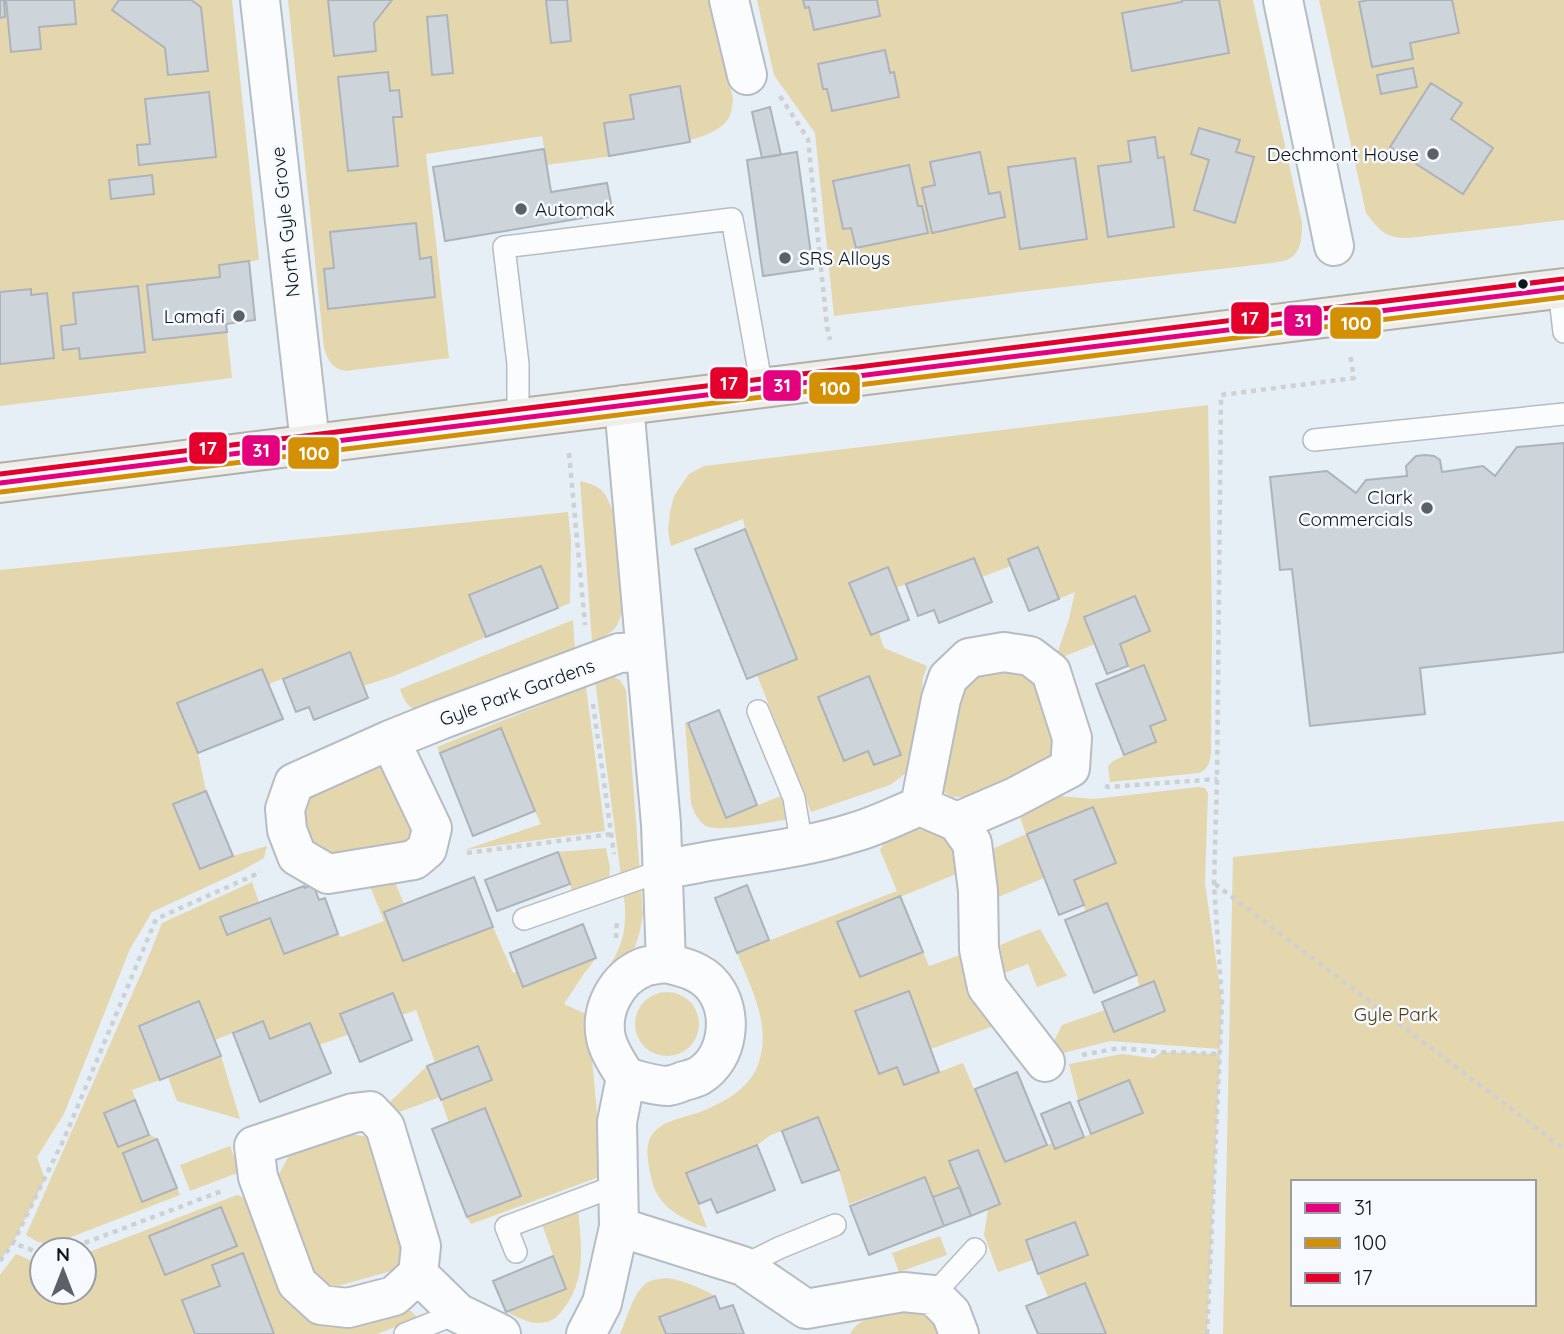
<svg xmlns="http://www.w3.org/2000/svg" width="1564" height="1334" viewBox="0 0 1564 1334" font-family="Quicksand,sans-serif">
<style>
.green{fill:#e4d7ad;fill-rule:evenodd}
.building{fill:#cdd5db;stroke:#acb3ba;stroke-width:2}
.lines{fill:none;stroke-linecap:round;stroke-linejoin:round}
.service-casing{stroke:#b6bcc3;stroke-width:24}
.minor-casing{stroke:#b6bcc3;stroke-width:42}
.primary-casing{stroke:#b0b0a8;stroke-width:42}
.path{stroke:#ced1d3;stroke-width:4.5;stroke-dasharray:5 5;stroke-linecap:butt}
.service{stroke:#fbfcfe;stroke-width:21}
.minor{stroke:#fbfcfe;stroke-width:38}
.primary{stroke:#eeede8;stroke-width:38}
.bus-1-casing{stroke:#f6fafe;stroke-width:10}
.bus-2-casing{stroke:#f6fafe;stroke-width:10}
.bus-3-casing{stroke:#f6fafe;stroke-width:10}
.bus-1{stroke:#e5007d;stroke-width:5}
.bus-2{stroke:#d49004;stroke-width:5}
.bus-3{stroke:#e4002b;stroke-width:5}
.poi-dot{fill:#5a6168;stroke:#f6fafe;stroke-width:2.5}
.bus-dot{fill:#0e151b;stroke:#f6fafe;stroke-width:2.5}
.labels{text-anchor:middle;stroke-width:5;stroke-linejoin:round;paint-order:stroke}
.poi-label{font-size:19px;fill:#0e151b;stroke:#f6fafe;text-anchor:end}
.street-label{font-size:19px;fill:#0e151b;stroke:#f6fafe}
.park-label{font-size:19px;fill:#4d3e14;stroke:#f6fafe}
.line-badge{stroke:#f6fafe;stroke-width:2.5}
.badge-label{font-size:19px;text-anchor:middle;font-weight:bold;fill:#fff}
</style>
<rect width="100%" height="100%" fill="#e6eef6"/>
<!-- green -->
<path class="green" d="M0,0H232L259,260L249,262L255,320L226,324L232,378L0,406Z
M288,0H712L733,99C732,108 731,118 724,124C698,149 585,159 547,165L542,136L426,154L449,358L346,371C333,369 328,361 324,348Z
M757,0H1253L1302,223C1302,235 1302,252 1289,259C1285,261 1277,262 1272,263L1020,292L834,316L815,133L774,75Z
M1319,0H1564V220L1408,238C1385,238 1380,231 1366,213Z
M1208,405L1212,616L1211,753C1210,763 1208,769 1199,773L1110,782L1108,766L1113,761L1156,742L1120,644H1095L1055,660L1069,619L1075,592L1059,599L1038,547L1008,560L1011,566L982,577L974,558L896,588L887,567L850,583L871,635L879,633L884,648L927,666L923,678L919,721L909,771L890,785L811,812L757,675L797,659L745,529L743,519L671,546L668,531L670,512L674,496L689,474L704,466Z
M580,481C602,486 606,492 613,512L622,611C617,631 612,633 592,641Z
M568,512L571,541L570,603L558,608L541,567L486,637L394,676L363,686L349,652L269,684L262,669L178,703L198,753L206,791L200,868L233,856L267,846L264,858L243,870L152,912L130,949L64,1114L37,1157L45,1179L13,1243L0,1261V570Z
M573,620L575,650L416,710C406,706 404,699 400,689Z
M1006,662L1042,683L1059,739L1054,754L1040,771L965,797H952L944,792L942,778L958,692L971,675Z
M610,675L620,680L626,690L643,914L640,931L635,947L600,981C619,951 626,942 625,906L595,680Z
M586,687L605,831L464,850L541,824L535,811L501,729L440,753L437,747Z
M685,722L688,723L726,818L781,796L791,819C774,821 719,833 706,826C697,820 694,812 691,803Z
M374,765L390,767L417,825L411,842L345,855L323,852L310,841L301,813L307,801L315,791Z
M1199,787L1205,788L1208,793L1205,883L1222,1002L1220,1049L1110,1041L1063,1053L1054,1048L1055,1039L1062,1025L1105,1010L1114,1031L1134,1024L1139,987L1137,975L1107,903L1086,912L1074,880L1028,836L1044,878L991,900L986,852L1026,834L1016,806L1048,795L1094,799Z
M1564,821V1334H1223L1233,857ZM1293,1182H1534V1304H1293Z
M912,829C949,831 951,839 961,872L900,897L929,966L968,952L999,1024L931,1049L939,1072L963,1063L1005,1162L1052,1143L1055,1149L1091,1134L1078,1100L1069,1064L1122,1054L1153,1058L1162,1052L1220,1054L1207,1334H1106L1085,1283L1048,1297L1033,1260L998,1272L984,1235L988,1209L1000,1204L978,1151L960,1187L933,1197L925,1177L849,1204L839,1170L818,1117L771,1135L757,1145L687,1173L707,1228C680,1218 657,1207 651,1177C649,1167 646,1155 648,1145C653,1119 686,1119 705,1110C727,1101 752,1086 759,1062C771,1024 751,988 737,953L897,891L880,850L887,838Z
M606,848L610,868L609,882L574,896L558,852Z
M391,872L404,904L384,912L403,961L493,927L513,973L517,971L523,987L596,958L583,975L564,1004L588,1015L602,1167L599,1177L471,1224L467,1217L520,1196L449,1123L440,1097L394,1114L390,1102L427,1066L440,1096L435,1062L416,1010L319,1045L270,1039L263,1021L215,1040L160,1080L132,1090L149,1134L157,1139L180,1195L53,1244L38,1242L26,1235L148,958L162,923L252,882L259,902L222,917L270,918L338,934L341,937L384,921L366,876Z
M1040,929L1067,976L1037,987L1028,964L1004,973L1000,945Z
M635 1024a32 32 0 1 1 64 0a32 32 0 1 1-64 0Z
M221,1056L240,1119L177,1101L168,1077Z
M350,1134L369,1137L406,1261L391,1271L334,1287L317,1279L304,1262L274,1183L291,1152Z
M230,1146L240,1172L190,1191L180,1165Z
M237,1195L248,1199L279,1278L411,1311L418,1318L377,1334H0V1275L16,1254L42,1265V1292H84V1254Z
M578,1208C581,1243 587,1278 564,1308C557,1318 551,1323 537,1323C527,1323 516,1316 506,1312L565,1289L541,1221Z
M940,1236L947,1255L899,1272L892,1253Z
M667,1278C685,1281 699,1287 715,1296L660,1316L676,1334H620C627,1319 634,1288 650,1281C655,1279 662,1279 667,1278Z
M906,1308L927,1312L942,1334H850C861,1314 887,1313 906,1308Z"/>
<!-- building -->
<path class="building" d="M0,0H4L5,17L0,18Z
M6,0H74L76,24L39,27L41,49L11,52Z
M119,0H191L201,7L208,71L168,75L165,48L112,10Z
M328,0H392L374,23L376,51L334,56Z
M546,0H567L571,41L551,43Z
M803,0H877L880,16L814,30L809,7L805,8Z
M1182,0H1219L1229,53L1132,71L1122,13L1182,2Z
M1368,0H1452L1459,33L1410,43L1413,59L1372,67L1359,2Z
M447,15L453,73L432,75L427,17Z
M885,50L890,73L894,72L899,97L832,111L827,89H823L818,64Z
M1413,68L1417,87L1381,94L1377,75Z
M388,72L390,91L399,90L402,117H393L398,166L348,171L338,77Z
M1431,83L1462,103L1451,119L1493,148L1463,194L1390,147Z
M680,86L690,142L609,156L604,123L634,119L630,95Z
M209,92L216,157L139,165L137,145L150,144L145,99Z
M770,107L781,155L762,158L752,112Z
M1199,128L1240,140L1236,152L1254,157L1235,223L1194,210L1209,160L1191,154Z
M1155,137L1158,158L1164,157L1174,227L1108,237L1098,166L1131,162L1128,141Z
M544,149L551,192L607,183L613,213L445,241L433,167Z
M797,152L813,269L763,276L747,160Z
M980,152L989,194L1000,192L1005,217L932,233L922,188L935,185L930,162Z
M1075,158L1087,239L1020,249L1008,167Z
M909,165L918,206H922L928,233L856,248L851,228L843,229L833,181Z
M152,175L154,194L111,199L109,180Z
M416,223L420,259L431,257L435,297L328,309L324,269L334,268L330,232Z
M249,261L255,320L226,324L227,332L153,340L147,285L220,277L219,265Z
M138,286L145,352L80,359L79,348L63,350L61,326L76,324L73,293Z
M31,289V295L47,293L54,358L0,364V292Z
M1564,443V652L1420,668L1425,714L1310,726L1292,569L1280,570L1270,477L1327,471L1356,493L1366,480L1407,476L1406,466L1416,456L1425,455L1434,456L1440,460L1442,472L1483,466L1495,476L1517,447Z
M745,529L797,659L747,679L695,549Z
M1038,547L1059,599L1029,611L1008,559Z
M974,558L992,602L939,623L934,610L918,616L906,584Z
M541,566L558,608L486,637L469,595Z
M888,567L909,620L871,635L849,583Z
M1135,596L1150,631L1120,644L1128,666L1107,674L1084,617Z
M350,652L368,698L314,720L309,707L296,712L283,679Z
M1144,665L1166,720L1150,726L1156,742L1124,755L1096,684Z
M262,669L283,719L198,753L177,703Z
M869,676L901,755L874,765L868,751L844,761L818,697Z
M719,710L757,805L726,818L688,723Z
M501,728L535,811L473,836L440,753Z
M206,791L233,856L200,869L173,804Z
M1093,807L1116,863L1074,880L1084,905L1059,915L1027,834Z
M558,852L570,884L497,911L485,880Z
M474,877L493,927L403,961L384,912Z
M313,884L319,900L325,898L338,934L284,954L270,918L227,935L220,917L304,886L305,888Z
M747,885L769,940L737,953L715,898Z
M900,896L923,952L860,977L837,922Z
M1107,903L1137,975L1094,993L1065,920Z
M583,924L596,958L523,987L510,953Z
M1154,981L1165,1011L1114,1032L1102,1002Z
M909,991L939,1072L904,1085L897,1067L879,1074L855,1011Z
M393,993L412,1040L360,1062L340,1014Z
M199,1001L221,1056L160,1080L139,1026Z
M263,1021L270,1039L310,1023L331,1073L260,1102L233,1033Z
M478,1046L492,1080L441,1100L427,1066Z
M1017,1072L1047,1145L1005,1162L975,1089Z
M1129,1080L1143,1113L1091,1134L1078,1101Z
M135,1100L149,1135L118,1147L104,1113Z
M1070,1102L1084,1137L1055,1149L1041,1114Z
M485,1108L521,1196L467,1217L432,1129Z
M818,1117L839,1170L802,1183L782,1131Z
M157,1139L177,1188L142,1202L123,1153Z
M757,1145L775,1190L717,1213L711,1199L699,1204L686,1173Z
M978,1150L1000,1204L971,1216L949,1161Z
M925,1177L944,1226L869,1255L850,1206Z
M960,1187L971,1216L944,1226L933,1197Z
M221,1207L237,1246L165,1275L149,1236Z
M1075,1222L1088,1255L1038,1274L1026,1240Z
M243,1253L274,1334H195L182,1300L220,1286L212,1265Z
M553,1256L566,1289L506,1312L493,1281Z
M1085,1283L1106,1334H1038L1026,1306Z
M715,1296L720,1309L733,1305L744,1334H666L659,1317Z"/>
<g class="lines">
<defs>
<path id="service" d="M1559,289L1564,332
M518,417V364L504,247L732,219L762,388
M1314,440L1564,414
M758,711L794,798L802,846
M524,919L664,870
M516,1252L506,1227L618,1185
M743,1266L779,1248L835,1225
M933,1295L975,1249
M405,1334L458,1313"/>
<path id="minor" d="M260,0L310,443
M729,0L747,75
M1283,0L1334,246
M624,405L661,824L666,963
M390,740L432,828L427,849L414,860L328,874L297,856L287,830L285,809L294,783L390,740L440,720L619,653L645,652
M920,806L941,699L948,678L969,658L1004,652L1030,656L1051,672L1072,738L1070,768L1013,798L957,822
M664,870C727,855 793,852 855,832C877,826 898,815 920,806L957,822L972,843L978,891L979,949L987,987L1045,1062
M666,963C683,967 701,971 713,986C734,1012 729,1058 699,1076C695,1078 688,1080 684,1081C679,1083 674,1085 668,1086C654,1086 640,1081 626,1077C619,1066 609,1052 606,1038C600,1010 616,978 644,967C650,965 659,964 666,963Z
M370,1111L385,1127L421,1246L418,1274L394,1296L348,1308L321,1305L297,1283L258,1177L254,1146L353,1113Z
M619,1227L743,1266L806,1309L903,1292L933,1295L951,1313L959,1334
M418,1274L458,1313L501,1334
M586,1334L602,1303L619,1227L617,1122L626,1077"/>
<path id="primary" d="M0,483L1564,288"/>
</defs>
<!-- service casing -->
<use href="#service" class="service-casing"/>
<!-- minor casing -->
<use href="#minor" class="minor-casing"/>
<!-- primary casing -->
<use href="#primary" class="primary-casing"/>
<!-- path -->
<path class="path" d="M780,96L808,139L827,327L830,340
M569,453L585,625
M593,704L614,854
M1105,786L1108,787L1217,779
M467,853L612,834
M1215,884L1564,1149
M616,938L617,919
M1082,1055L1119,1048L1162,1052L1220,1054
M66,1250L222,1191
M42,1254L13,1243L64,1139L156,919L261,872
M0,1261L13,1243
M1207,1334L1222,1002L1214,884L1217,779L1221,395L1354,378L1350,354"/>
<!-- service -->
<use href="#service" class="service"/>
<!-- minor -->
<use href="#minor" class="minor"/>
<!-- primary -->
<use href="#primary" class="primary"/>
<defs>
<path id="bus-1" d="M0,483L1564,288"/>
<path id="bus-2" d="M1,492L1564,297"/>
<path id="bus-3" d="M0,474L1563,279"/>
</defs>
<!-- bus-1 casing -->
<use href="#bus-1" class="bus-1-casing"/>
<!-- bus-2 casing -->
<use href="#bus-2" class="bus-2-casing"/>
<!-- bus-3 casing -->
<use href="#bus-3" class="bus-3-casing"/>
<!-- bus-1 -->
<use href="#bus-1" class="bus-1"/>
<!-- bus-2 -->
<use href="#bus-2" class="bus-2"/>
<!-- bus-3 -->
<use href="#bus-3" class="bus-3"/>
</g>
<!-- markers -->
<g class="poi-dot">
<circle cx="1433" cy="154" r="7"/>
<circle cx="521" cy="209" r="7"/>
<circle cx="785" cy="258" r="7"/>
<circle cx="239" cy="316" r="7"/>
<circle cx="1427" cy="508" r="7"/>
</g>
<circle class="bus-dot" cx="1523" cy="284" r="6"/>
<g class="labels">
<!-- poi labels -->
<g class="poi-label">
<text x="1419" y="161">Dechmont House</text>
<text x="535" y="216" text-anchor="start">Automak</text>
<text x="799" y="265" text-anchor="start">SRS Alloys</text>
<text x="225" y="323">Lamafi</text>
<text x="1413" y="504">Clark<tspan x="1413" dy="22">Commercials</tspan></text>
</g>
<!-- street labels -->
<g class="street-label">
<text transform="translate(285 222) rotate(-96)" y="7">North Gyle Grove</text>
<text transform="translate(517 692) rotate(-20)" y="7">Gyle Park Gardens</text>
</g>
<!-- park labels -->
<g class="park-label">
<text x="1396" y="1021">Gyle Park</text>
</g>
</g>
<g class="line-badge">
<rect x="1230" y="301" width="40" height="34" rx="7" fill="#e4002b"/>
<rect x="1283" y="304" width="40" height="33" rx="7" fill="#e5007d"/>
<rect x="1329" y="306" width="53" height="34" rx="7" fill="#d49004"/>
<rect x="709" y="366" width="40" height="34" rx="7" fill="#e4002b"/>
<rect x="762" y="369" width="40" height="33" rx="7" fill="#e5007d"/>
<rect x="808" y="371" width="53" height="34" rx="7" fill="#d49004"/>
<rect x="188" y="431" width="40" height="34" rx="7" fill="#e4002b"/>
<rect x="241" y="434" width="40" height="33" rx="7" fill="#e5007d"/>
<rect x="287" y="436" width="53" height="34" rx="7" fill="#d49004"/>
</g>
<g class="badge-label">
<text x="1250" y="325">17</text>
<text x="1303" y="327">31</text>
<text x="1356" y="330">100</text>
<text x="729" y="390">17</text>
<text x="782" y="392">31</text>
<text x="835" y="395">100</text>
<text x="208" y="455">17</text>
<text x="261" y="457">31</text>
<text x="314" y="460">100</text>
</g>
<!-- legend -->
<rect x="1291" y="1180" width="245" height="126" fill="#f6fafe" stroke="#999ea3" stroke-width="2"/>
<rect x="1305" y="1203" width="35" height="10" fill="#e5007d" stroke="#999ea3" stroke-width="2"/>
<text x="1354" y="1215" font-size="21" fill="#0e151b">31</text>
<rect x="1305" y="1238" width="35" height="10" fill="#d49004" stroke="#999ea3" stroke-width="2"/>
<text x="1354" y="1250" font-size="21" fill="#0e151b">100</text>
<rect x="1305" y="1273" width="35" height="10" fill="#e4002b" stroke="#999ea3" stroke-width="2"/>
<text x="1354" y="1285" font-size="21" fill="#0e151b">17</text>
<!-- north arrow -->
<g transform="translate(63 1271)"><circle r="33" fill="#f6fafe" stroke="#999ea3" stroke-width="2"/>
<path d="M0-5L12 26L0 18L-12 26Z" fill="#5a6168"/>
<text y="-10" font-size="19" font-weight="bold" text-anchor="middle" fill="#0e151b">N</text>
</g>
</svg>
